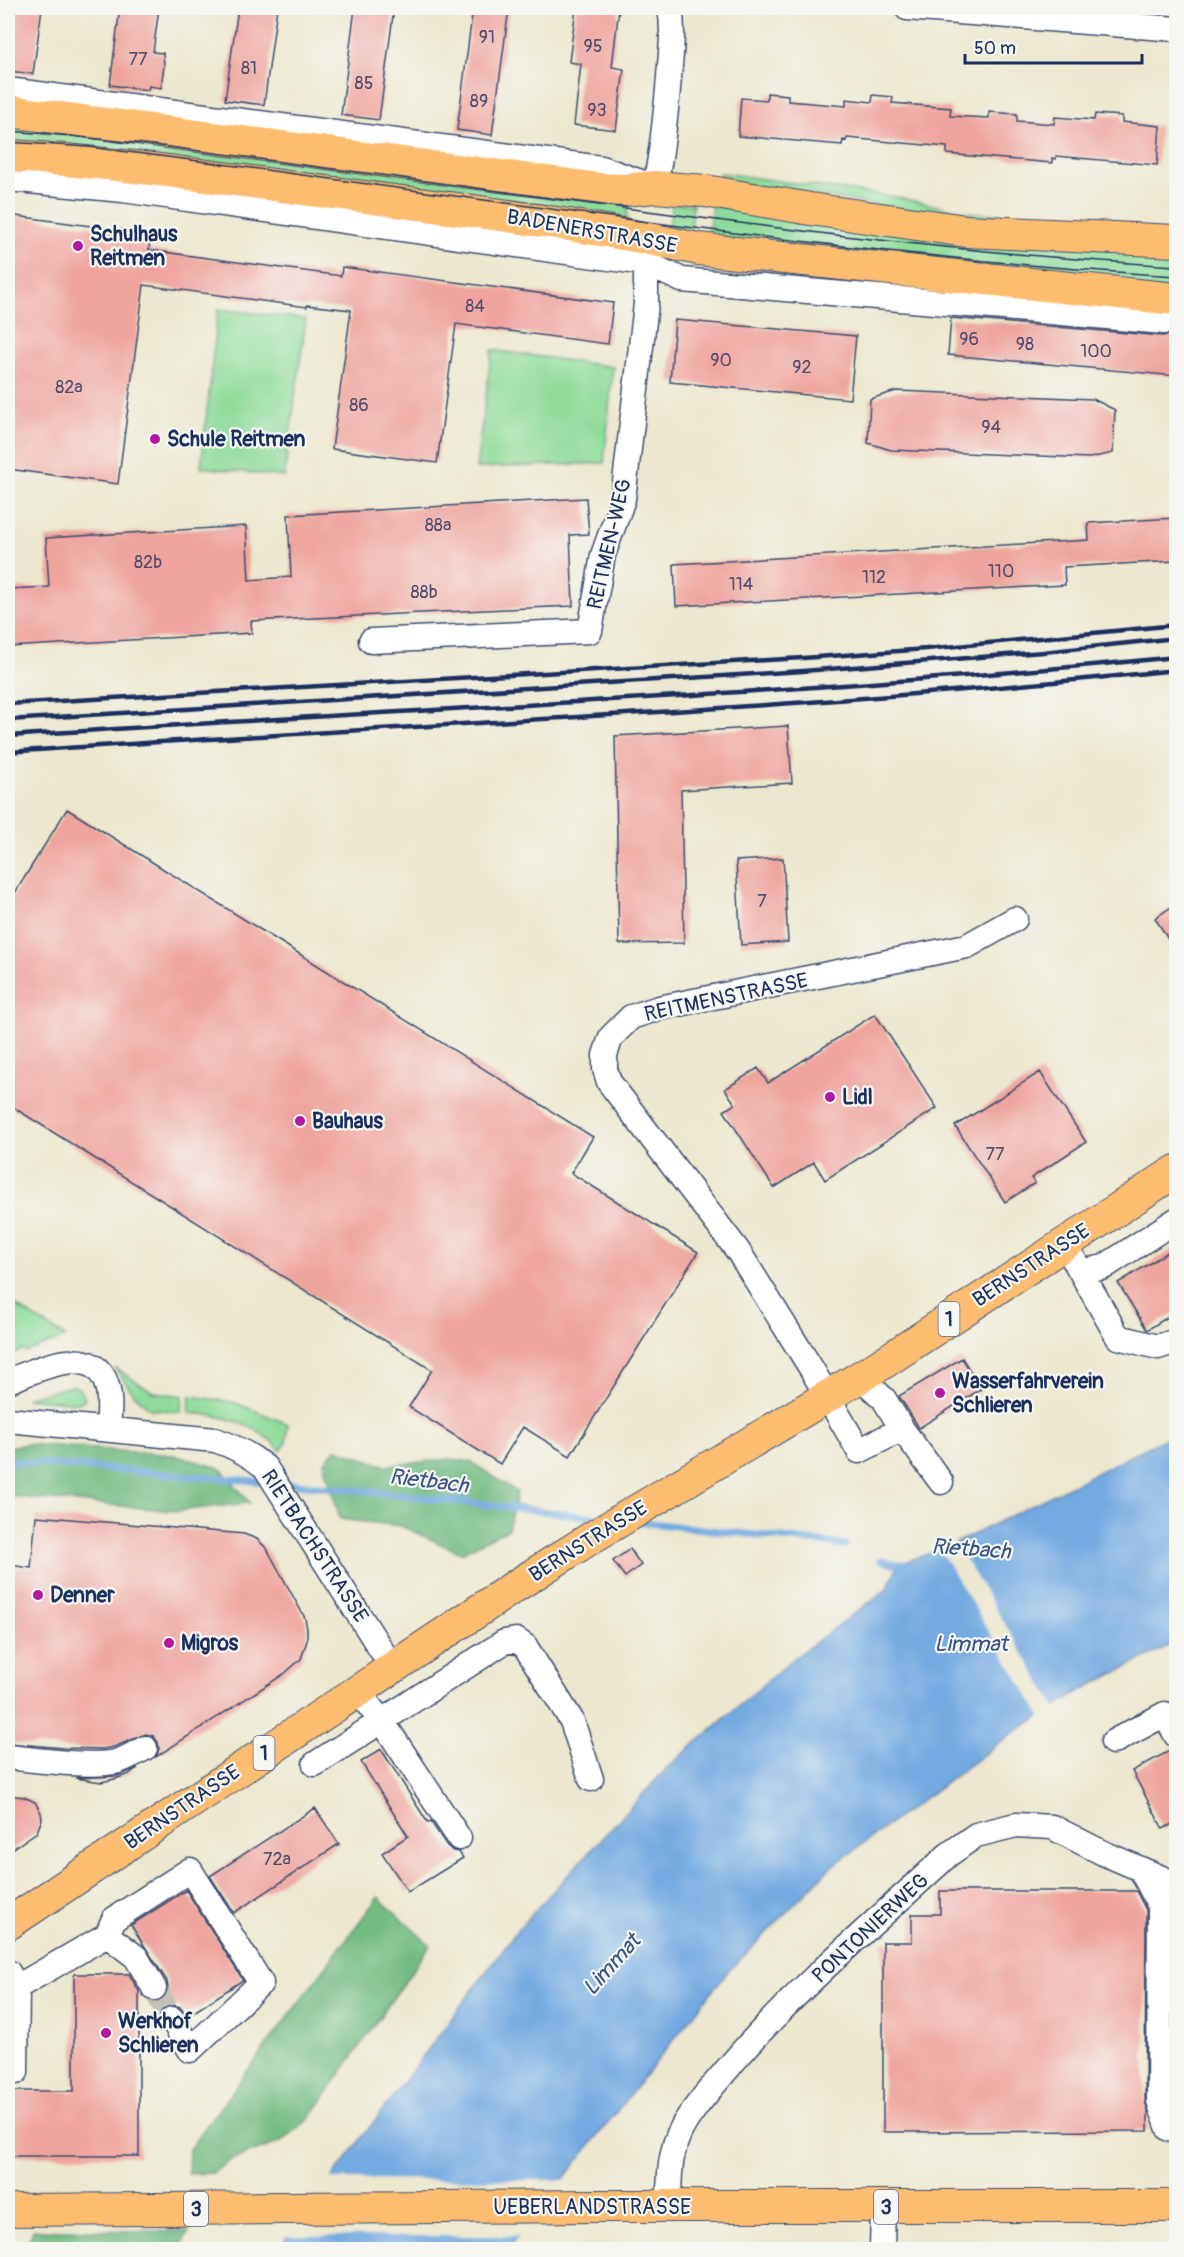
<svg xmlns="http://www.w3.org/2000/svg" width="1184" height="2257" viewBox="0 0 1184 2257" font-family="Pangolin,sans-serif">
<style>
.green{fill:#8edc9a;stroke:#54867c;stroke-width:1.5}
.forest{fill:#72bc82;stroke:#467670;stroke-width:1.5}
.water{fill:#72aae1;stroke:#466ca0;stroke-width:1.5}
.pier{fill:#ece7ce}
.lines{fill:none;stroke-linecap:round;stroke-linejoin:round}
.stream{stroke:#72aae1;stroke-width:7}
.building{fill:#efa49e}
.minor-tunnel{stroke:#c2c2b8;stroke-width:24;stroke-dasharray:24 12;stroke-linecap:butt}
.minor-casing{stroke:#3a4b6f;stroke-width:27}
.major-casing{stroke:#3a4b6f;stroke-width:34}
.minor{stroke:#fff;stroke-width:24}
.major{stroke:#fcbd6f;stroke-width:32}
.tram{stroke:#1b2f5e;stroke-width:1.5}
.rail{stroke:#1b2f5e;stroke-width:4.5}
.poi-dot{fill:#b5179e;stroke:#f6f6f2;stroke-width:2}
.labels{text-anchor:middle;stroke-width:4.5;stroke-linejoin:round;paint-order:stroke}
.number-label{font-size:18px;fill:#504c6e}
.shield{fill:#f6f6f2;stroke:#5d6b8a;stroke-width:1.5}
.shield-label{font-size:20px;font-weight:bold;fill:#1b2f5e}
.street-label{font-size:21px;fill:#1b2f5e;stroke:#f6f6f2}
.poi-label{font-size:21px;font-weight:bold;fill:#1b2f5e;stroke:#f6f6f2;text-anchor:start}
.water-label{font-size:22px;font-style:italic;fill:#355485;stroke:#f6f6f2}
</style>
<rect width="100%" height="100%" fill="#f6f6f2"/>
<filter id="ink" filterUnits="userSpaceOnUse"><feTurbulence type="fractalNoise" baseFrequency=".0167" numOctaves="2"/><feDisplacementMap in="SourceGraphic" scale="12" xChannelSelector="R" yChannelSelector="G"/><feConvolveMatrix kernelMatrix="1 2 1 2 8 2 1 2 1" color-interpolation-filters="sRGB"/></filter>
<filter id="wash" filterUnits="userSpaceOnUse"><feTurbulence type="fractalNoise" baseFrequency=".008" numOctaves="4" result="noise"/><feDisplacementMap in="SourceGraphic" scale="24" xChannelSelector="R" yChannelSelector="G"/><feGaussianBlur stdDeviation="1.35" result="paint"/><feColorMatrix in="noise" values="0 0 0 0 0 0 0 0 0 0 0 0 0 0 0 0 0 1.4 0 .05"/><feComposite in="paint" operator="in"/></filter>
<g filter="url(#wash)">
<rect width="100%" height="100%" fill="#ece7ce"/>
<!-- green -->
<path class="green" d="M8,119L628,203L627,220L8,148Z
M720,173L896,197L966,212L1096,222L995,224L718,180Z
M672,204H693L690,239L669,229Z
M712,206L1176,249V291L707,242Z
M218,309L306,319L284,477L201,467Z
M492,350L613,367L604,463L476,468Z
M8,1301L66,1337L26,1352L23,1350L8,1356Z
M115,1368L153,1392L183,1396L181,1412L150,1409L133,1393Z
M72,1386C80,1387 82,1392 85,1399L79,1403L25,1398Z
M190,1396L233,1402L288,1424L286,1443L281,1451C258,1424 223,1415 189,1413Z"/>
<!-- forest -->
<path class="forest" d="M28,1444L173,1455L220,1468L250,1503L176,1511L8,1496V1447Z
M336,1449L386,1466L449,1459L471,1462L517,1492L508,1529L461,1553L401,1526L340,1519L324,1463Z
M378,1897L430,1945L309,2119L281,2142L233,2159L212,2173L188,2174L189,2149Z
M33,2230L189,2231L179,2249H26Z"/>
<!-- water -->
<path class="water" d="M1176,1433V1642L1080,1691L1010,1735L830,1868L724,1976L508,2249L278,2250L519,1928L667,1768L793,1659L886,1590L899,1564L952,1545Z"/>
<!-- pier -->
<path class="pier" d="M954,1541L1057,1709L1042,1718L938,1547Z
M326,2179L565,2180L522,2236H283Z"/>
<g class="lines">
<!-- stream -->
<path class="stream" d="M8,1461L268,1482
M282,1483L358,1490L602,1518
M640,1522L845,1545
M880,1560L893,1564L907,1565"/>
</g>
<g id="blocks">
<!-- building -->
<path class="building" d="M8,8H42L33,74L8,71Z
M120,8H159L153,52L163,53L164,66L161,88L149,86L148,90L110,85Z
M238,8H277L264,105L225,100Z
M355,8H394L379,120L341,115Z
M473,8H509L492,135L457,130Z
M576,8H619L612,67L624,69L616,130L574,125L581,64L569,62Z
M767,93L788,95V101L846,106V99L872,102L873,95L893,97L892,103L951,108L950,116L989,118V112L1017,114V121L1054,124L1055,117L1094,120L1095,114L1122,116V122L1160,126L1157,165L1056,156V159L1052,158V163L947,154V147L847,138L846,141L843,140L842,145L738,136L741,98L767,100Z
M8,215L151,234L149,250L341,276L342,267L613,303L608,344L456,324L437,463L332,449L351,310L307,305V307L144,285L118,484L8,469Z
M951,318L1163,336L1176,333V376L948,355Z
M675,320L856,336L850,399L670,382Z
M896,391L1093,399L1115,410L1113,453L1090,458L891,450L868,443L870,399Z
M586,498L589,534L570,535L573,606L251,621L252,633L8,647V589L49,587L46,538L246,526L249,580L291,577L288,515Z
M1176,518V561L1064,567L1065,585L676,606L674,564L1089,540L1088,523Z
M788,726L792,783L681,790L684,943L619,944L615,736Z
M67,809L593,1137L571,1173L698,1252L570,1456L523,1427L500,1464L409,1407L432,1370L8,1104V904Z
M783,858L788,942L741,945L736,861Z
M1176,904V952L1155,918Z
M875,1014L937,1108L825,1180L814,1162L774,1188L724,1111L735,1104L725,1089L758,1068L768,1083Z
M1040,1072L1086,1142L1031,1178L1035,1183L1005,1202L955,1126Z
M1176,1247V1312L1147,1330L1118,1283Z
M962,1358L981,1389L919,1428L899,1396Z
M36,1516L244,1534L257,1539L267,1549L305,1618L307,1629V1641L301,1659L284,1674L156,1757L159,1749L158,1742L153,1736L146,1734L114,1747L103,1749L63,1748L8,1743V1565L31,1568Z
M630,1549L641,1565L625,1577L613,1561Z
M381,1749L428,1823L431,1822L447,1846L453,1851L459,1852L463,1858L408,1892L382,1853L408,1836L361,1762Z
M1173,1749H1176V1822L1163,1829L1132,1771Z
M138,1768L129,1774L115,1779L101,1782L75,1778L117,1776Z
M8,1795L24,1797L35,1802L41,1813L42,1819L37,1832L8,1852Z
M315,1808L339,1844L234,1913L210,1876Z
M186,1890L243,1980L188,2016L180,2007L173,2005L162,2010L157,2002L167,1995L168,1989L167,1981L131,1925Z
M940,1891H1136L1146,1910L1145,2101L1148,2111V2131L883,2132V1942H912V1914H940Z
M74,1974H129L139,1991V2156H8V2091H74Z"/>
</g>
</g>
<g filter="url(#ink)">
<use href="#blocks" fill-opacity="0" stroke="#3a4b6f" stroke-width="1.5"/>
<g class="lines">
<!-- minor-tunnel -->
<path class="minor-tunnel" d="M154,1988L172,2019"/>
<defs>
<path id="minor" d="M907,8L1176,29
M8,90L601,168L655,187C662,150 666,114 669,77C671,53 674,31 670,8
M8,179L123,190L645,263L682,280L1164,322L1176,310
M371,641L590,631L603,555L623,499L646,304V250
M1064,1243L1081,1272L1104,1267L1176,1220
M1081,1272L1118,1337L1158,1347L1176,1341
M860,1377L884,1399L902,1429L941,1482
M8,1381C35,1371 94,1340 107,1386C111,1399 109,1415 108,1428
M8,1420L215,1440C234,1446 249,1454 265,1467L392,1667
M902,1429L859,1451L811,1368L738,1251L609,1082L605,1069V1055L611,1037L631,1017L659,1008L967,946L1015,919
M357,1690L388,1730L459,1838
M1113,1742L1165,1714L1176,1735
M8,1757C36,1760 88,1767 115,1762C126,1759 136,1753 145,1748
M315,1764L504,1642L516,1640L525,1646L572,1721L591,1779
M1141,1870L1160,1906L1159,2101L1169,2129L1176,2130
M107,1935L136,1957L154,1988
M8,1972L17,1987L107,1935L114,1919L190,1870L261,1983L190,2050L172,2019
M8,2072H16L17,1987
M669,2207C669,2181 669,2149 683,2126C696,2103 717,2082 734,2061C799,1986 876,1922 948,1855L976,1835L1016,1825L1052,1827L1103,1853L1176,1884
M882,2250L883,2207"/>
<path id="major" d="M8,111L600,189L623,190L655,187L705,191L810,209L966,231L1176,241
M8,156C120,162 231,180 342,194C461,210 581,223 698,249L1176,299
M8,1924L517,1585L591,1538L880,1365L1176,1171
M8,2210L595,2206H1176"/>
</defs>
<!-- minor casing -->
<use href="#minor" class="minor-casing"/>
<!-- major casing -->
<use href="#major" class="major-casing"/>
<!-- minor -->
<use href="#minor" class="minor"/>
<!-- major -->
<use href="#major" class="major"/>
<!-- tram -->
<path class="tram" d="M8,131C127,139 247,158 366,173C635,209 905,250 1176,266
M8,142L89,147L199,161C524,204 849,256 1176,276"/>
<!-- rail -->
<path class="rail" d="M8,704L803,658L926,649L1176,625
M8,720L803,671L1043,652L1176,638
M8,736C397,709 788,696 1176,657
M8,752C397,725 788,711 1176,670"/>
</g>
</g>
<!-- markers -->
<g class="poi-dot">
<circle cx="78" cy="246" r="6"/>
<circle cx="155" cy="439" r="6"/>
<circle cx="830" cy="1097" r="6"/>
<circle cx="300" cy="1121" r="6"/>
<circle cx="940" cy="1393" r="6"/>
<circle cx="38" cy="1595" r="6"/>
<circle cx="169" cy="1643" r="6"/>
<circle cx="106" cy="2033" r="6"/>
</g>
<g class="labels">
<!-- number labels -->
<g class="number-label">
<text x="487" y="43">91</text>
<text x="593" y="52">95</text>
<text x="138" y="65">77</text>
<text x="249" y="74">81</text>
<text x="364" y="89">85</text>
<text x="479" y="107">89</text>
<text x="597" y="116">93</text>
<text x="475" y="312">84</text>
<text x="969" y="345">96</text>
<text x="1025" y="350">98</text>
<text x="1096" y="357">100</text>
<text x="721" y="366">90</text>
<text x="802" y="373">92</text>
<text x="69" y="393">82a</text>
<text x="359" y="411">86</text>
<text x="991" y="433">94</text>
<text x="438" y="531">88a</text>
<text x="148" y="568">82b</text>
<text x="1001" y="577">110</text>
<text x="874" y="583">112</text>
<text x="741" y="590">114</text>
<text x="424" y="598">88b</text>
<text x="762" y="907">7</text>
<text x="995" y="1160">77</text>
<text x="277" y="1865">72a</text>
</g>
<!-- shield labels -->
<g class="shield">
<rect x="938.5" y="1302" width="21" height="34" rx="4.5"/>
<rect x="253.5" y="1736" width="21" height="34" rx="4.5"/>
<rect x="874" y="2190" width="24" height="34" rx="4.5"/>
<rect x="184" y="2192" width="24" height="34" rx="4.5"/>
</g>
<g class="shield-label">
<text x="949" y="1326">1</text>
<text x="264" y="1760">1</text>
<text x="886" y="2214">3</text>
<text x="196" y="2216">3</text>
</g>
<!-- street labels -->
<g class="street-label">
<text transform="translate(592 231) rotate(10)" y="7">BADENERSTRASSE</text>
<text transform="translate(609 544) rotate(-77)" y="7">REITMEN-WEG</text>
<text transform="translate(726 997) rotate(-12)" y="7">REITMENSTRASSE</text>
<text transform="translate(1031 1265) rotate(-33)" y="7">BERNSTRASSE</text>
<text transform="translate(588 1541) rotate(-32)" y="7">BERNSTRASSE</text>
<text transform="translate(315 1546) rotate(57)" y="7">RIETBACHSTRASSE</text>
<text transform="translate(182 1807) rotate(-34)" y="7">BERNSTRASSE</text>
<text transform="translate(870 1928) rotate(-43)" y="7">PONTONIERWEG</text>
<text x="592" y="2214">UEBERLANDSTRASSE</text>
</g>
<!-- poi labels -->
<g class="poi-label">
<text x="90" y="241">Schulhaus<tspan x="90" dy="24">Reitmen</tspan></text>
<text x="167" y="446">Schule Reitmen</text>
<text x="842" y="1104">Lidl</text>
<text x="312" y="1128">Bauhaus</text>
<text x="952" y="1388">Wasserfahrverein<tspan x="952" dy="24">Schlieren</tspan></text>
<text x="50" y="1602">Denner</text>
<text x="181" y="1650">Migros</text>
<text x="118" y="2028">Werkhof<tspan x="118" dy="24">Schlieren</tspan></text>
</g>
<!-- water labels -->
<g class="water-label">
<text transform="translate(429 1480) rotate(7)" y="8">Rietbach</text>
<text transform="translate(971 1548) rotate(4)" y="8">Rietbach</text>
<text x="971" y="1651">Limmat</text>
<text transform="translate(611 1964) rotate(-48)" y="8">Limmat</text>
</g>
</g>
<!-- margin -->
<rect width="1184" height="2257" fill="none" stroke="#f6f6f2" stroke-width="30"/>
<!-- scale -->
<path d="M965 54v9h177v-9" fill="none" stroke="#1b2f5e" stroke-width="3"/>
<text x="974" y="54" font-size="18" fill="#1b2f5e" stroke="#f6f6f2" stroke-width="4.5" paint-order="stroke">50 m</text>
</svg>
